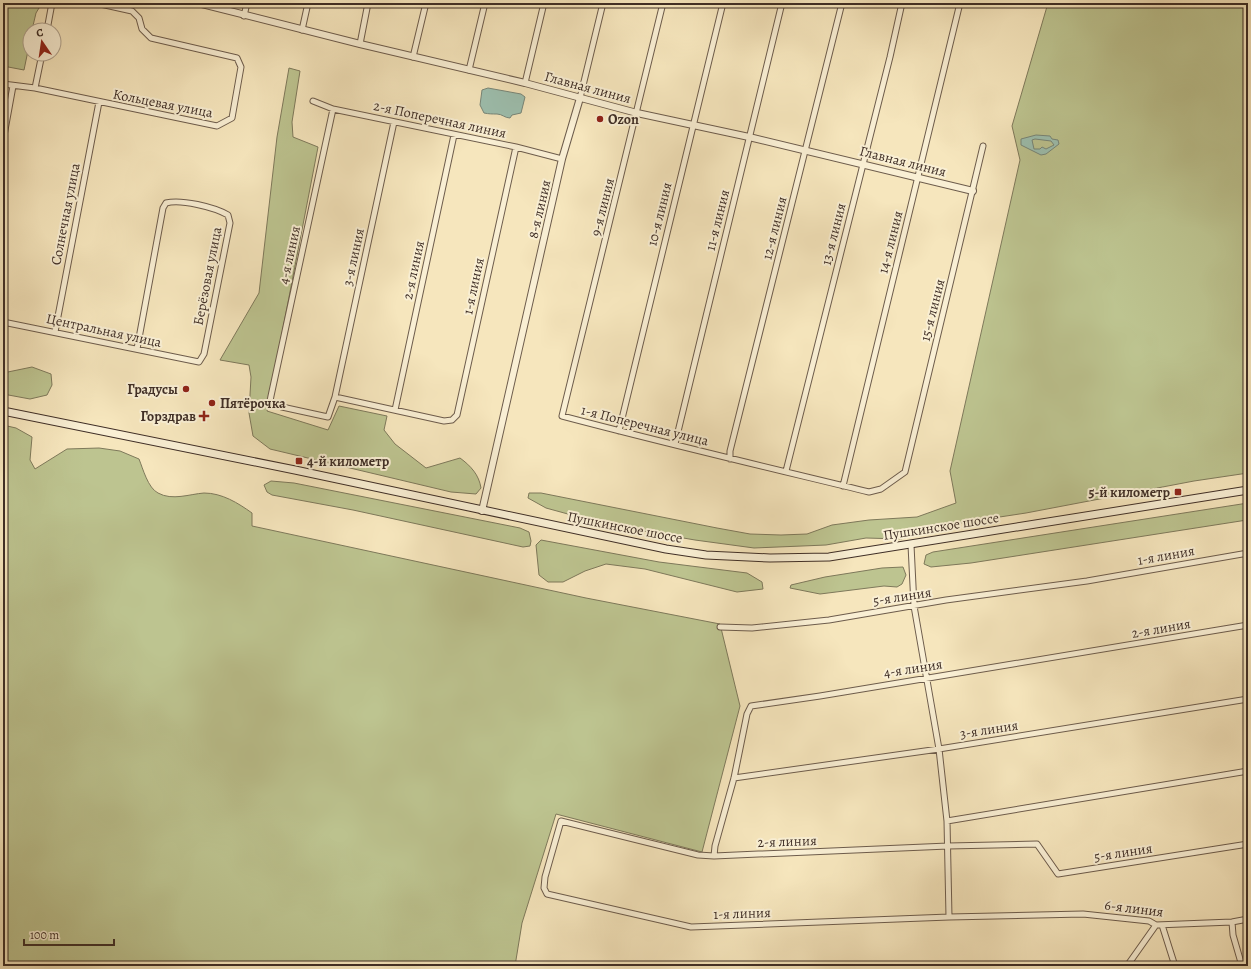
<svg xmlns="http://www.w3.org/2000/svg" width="1251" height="969" viewBox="0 0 1251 969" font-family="Alegreya,serif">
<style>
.green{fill:#bdc490;stroke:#7e795b}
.water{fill:#9dc0b0;stroke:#778679;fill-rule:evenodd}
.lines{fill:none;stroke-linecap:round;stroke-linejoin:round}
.minor-casing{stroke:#6d5c4c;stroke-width:7}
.tertiary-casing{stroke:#6d5c4c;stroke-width:8}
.secondary-casing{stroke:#3f2e26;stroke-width:9}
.minor{stroke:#f9efd4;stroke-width:5}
.tertiary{stroke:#f9efd4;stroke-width:6}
.secondary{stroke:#f9efd4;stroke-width:7}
.poi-dot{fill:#8f2418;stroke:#f9efd4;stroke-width:1.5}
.labels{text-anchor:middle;stroke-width:4;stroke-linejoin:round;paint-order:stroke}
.street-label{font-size:14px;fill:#3f2e26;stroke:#f9efd4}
.poi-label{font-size:14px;font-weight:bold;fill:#3f2e26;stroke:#f9efd4;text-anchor:start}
</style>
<rect width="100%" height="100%" fill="#f6e6bd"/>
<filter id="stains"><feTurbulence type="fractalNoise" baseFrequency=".005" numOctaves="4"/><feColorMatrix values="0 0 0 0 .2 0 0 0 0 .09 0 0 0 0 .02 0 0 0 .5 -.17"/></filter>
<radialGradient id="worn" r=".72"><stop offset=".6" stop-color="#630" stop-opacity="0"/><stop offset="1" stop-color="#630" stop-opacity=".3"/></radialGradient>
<!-- green -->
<path class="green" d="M3,3H42L36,13L32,30H30V41L24,70L3,66Z
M1048,3H1248V473L1194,481L1026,513L947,525L901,539L866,538L826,545L754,548L695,540L608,525L546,508L528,498L529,493H541L717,528L750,534L781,535L807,534L832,525L869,520L917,517L956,503L950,471L1020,160L1012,126Z
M289,68L300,71L292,122L293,137L318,147L267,411L328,430L339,406L387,416L384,430L395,444L426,468L460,458C471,466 479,475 481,488L476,494L451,492L270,449L253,436L249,413L251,377L249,365L220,360L259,293L277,137Z
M32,367L51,374L52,385L47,395L30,399L3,394V373Z
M3,425L16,428L32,437L30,460L35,469L67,449L99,448L120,451L139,459C143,469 148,488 158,493C172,501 190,494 204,493C222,493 238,503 252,513V526L586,598L720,624L740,706L702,852L556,814L522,923L515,966H3Z
M271,481L294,483L520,528L529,532L531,541L530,546L523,547L353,510L272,495L267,492L264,485Z
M1248,503L1247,520L971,563L931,567L924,564L926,555L933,552Z
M541,540L659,562L747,573L762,582L763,589L737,592L645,569L606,564L585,571L563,582H548L539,575L536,545Z
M903,567L906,575L902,584L897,587L884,586L820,594L790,588L791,585L825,577L882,568Z"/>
<!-- water -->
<path class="water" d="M488,88L521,94L525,97L521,113L512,115L510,118C505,118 502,114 497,114C492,114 489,114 484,113L480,105L482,90Z
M1036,135L1050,136L1052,139L1058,140L1059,144L1046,154L1041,155L1021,145V139ZM1035,139L1051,141L1054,145L1046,149L1042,147L1040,149H1034L1032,140Z"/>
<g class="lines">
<defs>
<path id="minor" d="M663,3L562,416C664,443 766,467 869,492L881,489L905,472L983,146
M244,16L247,3
M47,30L52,3
M302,30L308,3
M360,44L368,3
M413,57L426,3
M469,70L485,3
M525,83L544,3
M3,84L35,88L217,126L232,118L241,67L237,58L151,38L142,29L139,18L132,11L96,3
M35,88L42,54
M580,98L603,3
M313,101L333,109L516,147L562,159
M333,109L271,396L270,401L282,407L328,417L335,397L394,122
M3,141L13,86
M3,322L199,362L204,354L230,223L228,215C214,207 181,199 166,203L163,208L137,349
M55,332L99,102
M335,397L444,421L452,420L457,415L516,147
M395,410L454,135
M619,431L723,3
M675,444L782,3
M730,459V451L842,3
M786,471L890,57L902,3
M843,486L960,3
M911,545L914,606L939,749L947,821L949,917
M720,627L752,628L829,620L946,600L1087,581L1248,553
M734,778L939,749L1248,699
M947,821L1248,771
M1248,844L1058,874L1037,844L948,846L714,856L698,855L561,821L545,877L544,888L547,894L691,927L949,917L1083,914L1149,921L1156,925L1232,922L1248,919
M714,856L715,846L734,778L747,714L751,706L820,696L1248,625
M1232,922L1233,935L1242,966
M1162,925L1175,966
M1127,966L1156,925"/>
<path id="tertiary" d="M198,3L360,44L525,83L637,113L749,137L973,191
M482,511L562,159L580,98"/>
<path id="secondary" d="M3,411L295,470L666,549L706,555L770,558L829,557L1248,490"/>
</defs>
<!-- minor casing -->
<use href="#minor" class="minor-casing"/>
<!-- tertiary casing -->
<use href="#tertiary" class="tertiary-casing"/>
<!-- secondary casing -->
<use href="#secondary" class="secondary-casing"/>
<!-- minor -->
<use href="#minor" class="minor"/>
<!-- tertiary -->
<use href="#tertiary" class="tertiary"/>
<!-- secondary -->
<use href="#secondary" class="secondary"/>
</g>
<!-- markers -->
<g class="poi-dot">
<circle cx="600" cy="119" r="4"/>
<circle cx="186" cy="389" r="4"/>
<circle cx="212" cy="403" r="4"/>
<path d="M202 410h4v4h4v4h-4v4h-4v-4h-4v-4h4z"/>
<rect x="295" y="457" width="8" height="8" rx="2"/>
<rect x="1174" y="488" width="8" height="8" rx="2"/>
</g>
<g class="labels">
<!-- street labels -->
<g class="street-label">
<text transform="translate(588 87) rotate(15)" y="5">Главная линия</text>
<text transform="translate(163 103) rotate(11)" y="5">Кольцевая улица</text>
<text transform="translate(440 119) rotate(12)" y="5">2-я Поперечная линия</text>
<text transform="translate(903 161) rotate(14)" y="5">Главная линия</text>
<text transform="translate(602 207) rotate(-76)" y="5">9-я линия</text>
<text transform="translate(539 209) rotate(-77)" y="5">8-я линия</text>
<text transform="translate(65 214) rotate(-79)" y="5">Солнечная улица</text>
<text transform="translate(659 214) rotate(-76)" y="5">10-я линия</text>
<text transform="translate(717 220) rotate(-76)" y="5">11-я линия</text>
<text transform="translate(774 228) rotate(-76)" y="5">12-я линия</text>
<text transform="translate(833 234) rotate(-76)" y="5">13-я линия</text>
<text transform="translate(890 242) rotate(-76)" y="5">14-я линия</text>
<text transform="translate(289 255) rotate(-78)" y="5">4-я линия</text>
<text transform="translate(353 257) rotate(-78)" y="5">3-я линия</text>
<text transform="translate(413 270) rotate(-78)" y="5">2-я линия</text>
<text transform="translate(207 276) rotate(-79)" y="5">Берёзовая улица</text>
<text transform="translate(473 286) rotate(-78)" y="5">1-я линия</text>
<text transform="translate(932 310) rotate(-76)" y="5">15-я линия</text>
<text transform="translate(104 330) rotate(12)" y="5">Центральная улица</text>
<text transform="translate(645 425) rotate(14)" y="5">1-я Поперечная улица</text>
<text transform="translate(941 526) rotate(-9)" y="5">Пушкинское шоссе</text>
<text transform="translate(625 527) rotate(11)" y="5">Пушкинское шоссе</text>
<text transform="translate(1166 555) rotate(-10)" y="5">1-я линия</text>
<text transform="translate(902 596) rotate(-9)" y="5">5-я линия</text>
<text transform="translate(1161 628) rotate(-10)" y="5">2-я линия</text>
<text transform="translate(913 668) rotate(-9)" y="5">4-я линия</text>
<text transform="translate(989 729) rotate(-9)" y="5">3-я линия</text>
<text transform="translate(787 841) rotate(-2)" y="5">2-я линия</text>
<text transform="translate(1123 852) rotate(-9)" y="5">5-я линия</text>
<text transform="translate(1134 908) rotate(7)" y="5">6-я линия</text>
<text transform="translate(742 913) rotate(-2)" y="5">1-я линия</text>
</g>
<!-- poi labels -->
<g class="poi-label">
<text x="608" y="124">Ozon</text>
<text x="178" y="394" text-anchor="end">Градусы</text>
<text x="220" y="408">Пятёрочка</text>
<text x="196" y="421" text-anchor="end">Горздрав</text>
<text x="307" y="466">4-й километр</text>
<text x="1170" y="497" text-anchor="end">5-й километр</text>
</g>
</g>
<!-- margin -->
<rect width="1251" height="969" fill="none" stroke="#f6e6bd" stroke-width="16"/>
<rect x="4" y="4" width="1243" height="961" fill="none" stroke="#3f2e26" stroke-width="2"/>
<rect x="8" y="8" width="1235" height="953" fill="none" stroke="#3f2e26"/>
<!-- north arrow -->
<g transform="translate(42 42) rotate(347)"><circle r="19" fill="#f9efd4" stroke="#afa28e"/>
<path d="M0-3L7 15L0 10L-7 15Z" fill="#8f2418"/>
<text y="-6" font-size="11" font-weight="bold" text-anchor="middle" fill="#3f2e26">С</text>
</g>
<!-- scale -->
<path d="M24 939v6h90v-6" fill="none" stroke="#3f2e26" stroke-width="2"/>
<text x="30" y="939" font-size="12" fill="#3f2e26" stroke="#f9efd4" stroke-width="3" paint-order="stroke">100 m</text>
<rect width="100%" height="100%" filter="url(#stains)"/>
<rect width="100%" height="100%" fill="url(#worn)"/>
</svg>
